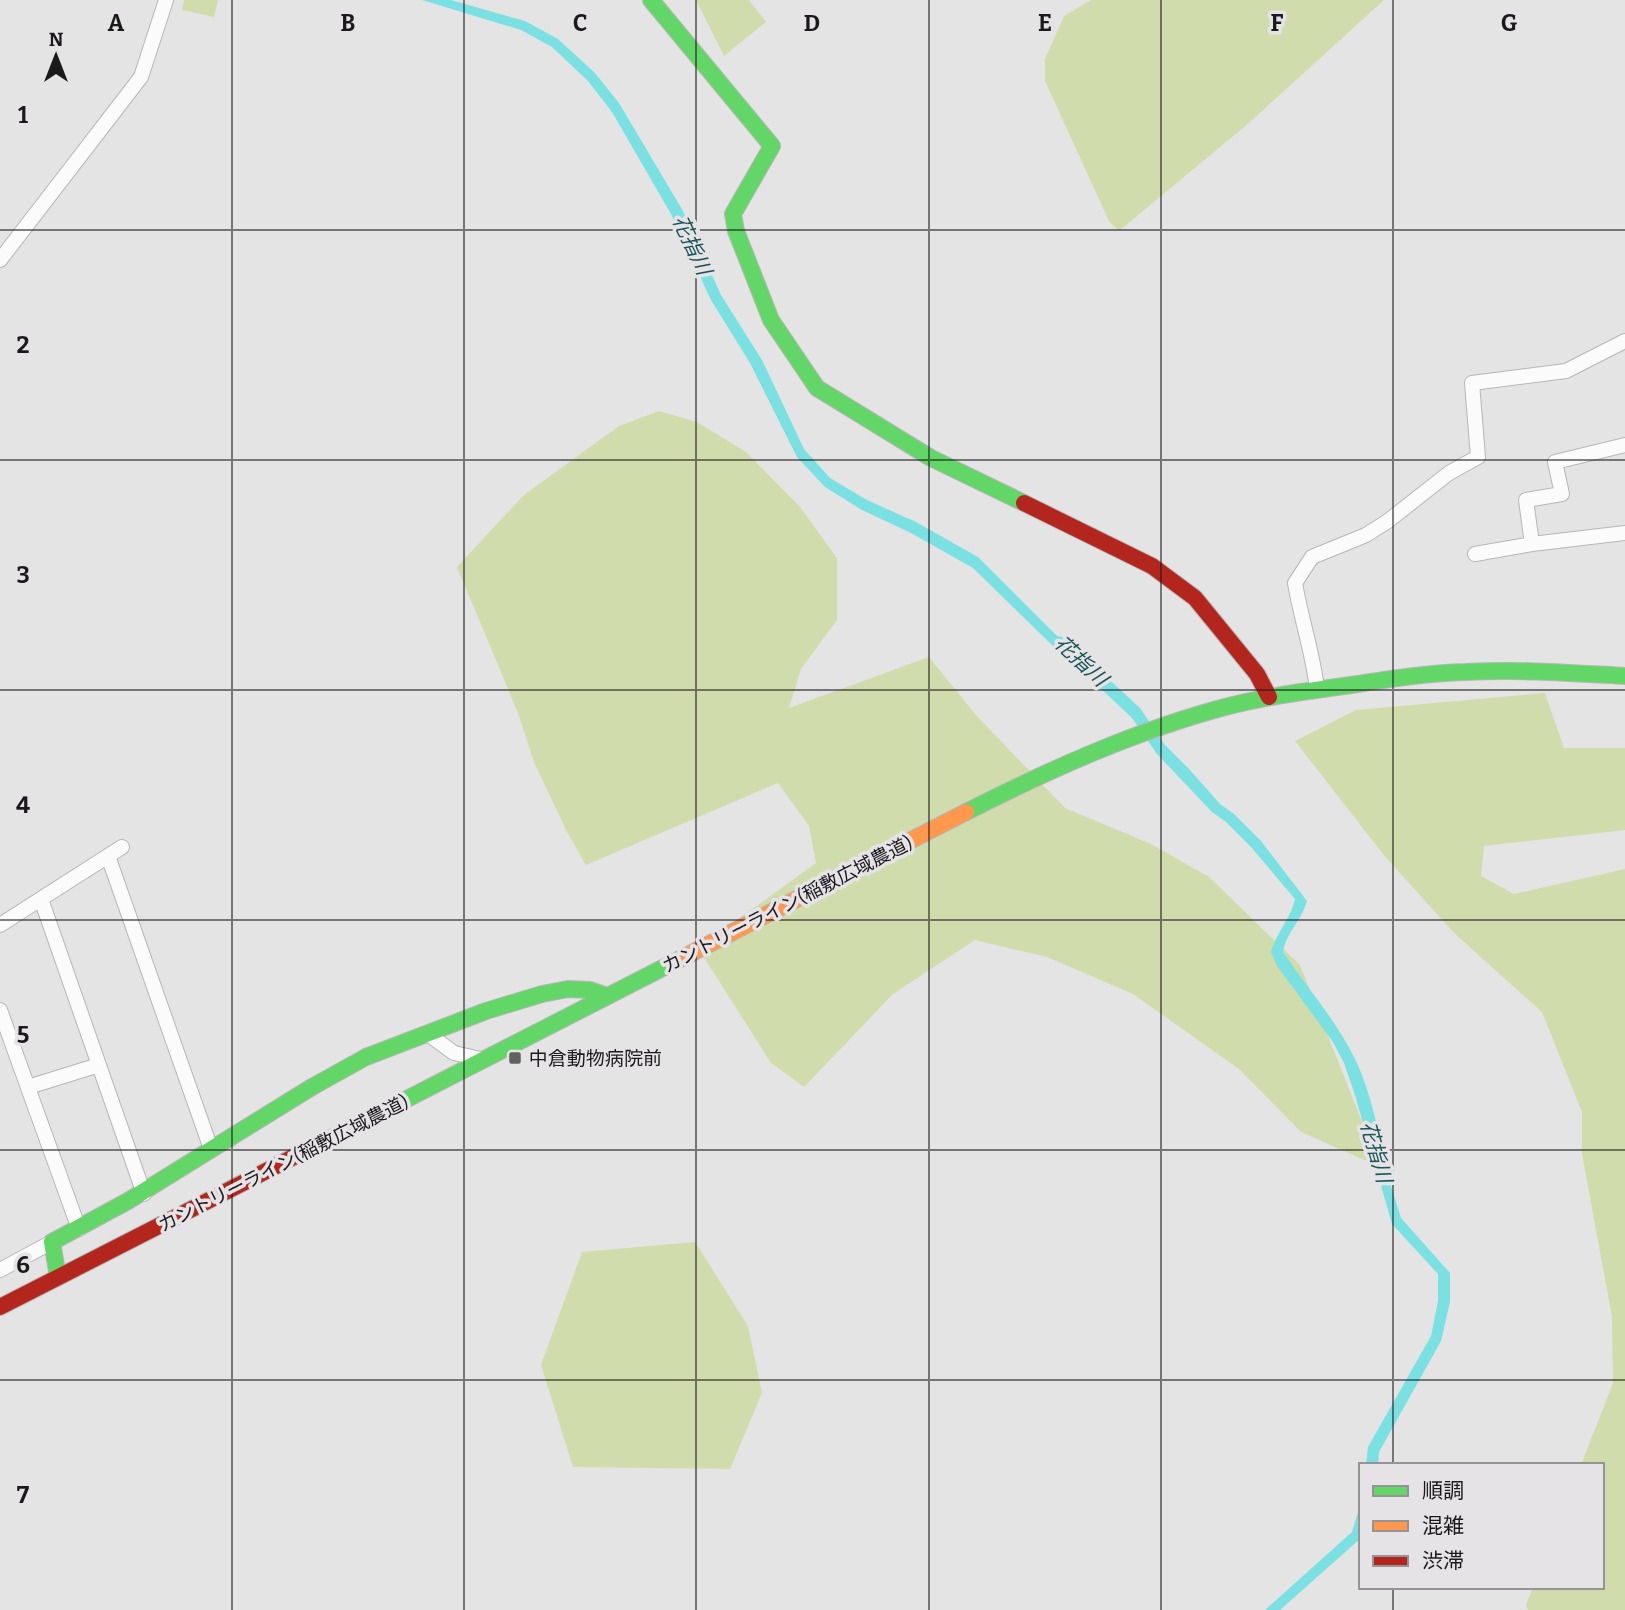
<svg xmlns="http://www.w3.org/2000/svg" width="1625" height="1610" viewBox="0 0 1625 1610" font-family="Bitter,'Noto Sans JP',serif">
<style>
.green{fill:#d0dcac}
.water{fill:#7ae0e2}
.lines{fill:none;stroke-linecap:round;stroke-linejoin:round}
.street-casing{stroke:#b7b6b7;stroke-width:16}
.fast-casing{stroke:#b7b6b7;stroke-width:18}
.slow-casing{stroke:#b7b6b7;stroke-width:18}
.jam-casing{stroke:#b7b6b7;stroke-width:18}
.street{stroke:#fbfbfb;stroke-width:14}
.fast{stroke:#63d668;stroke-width:16}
.slow{stroke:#ff974d;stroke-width:16}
.jam{stroke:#b3261e;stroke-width:16}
.grid{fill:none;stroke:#1b1a1b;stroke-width:2;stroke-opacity:0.55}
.poi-dot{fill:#626162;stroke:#e6e3e6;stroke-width:2.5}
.labels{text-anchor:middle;stroke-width:7;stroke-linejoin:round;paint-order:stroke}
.street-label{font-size:19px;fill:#1b1a1b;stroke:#e6e3e6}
.poi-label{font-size:19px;fill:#1b1a1b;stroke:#e6e3e6;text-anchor:start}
.water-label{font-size:21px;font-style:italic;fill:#1a5658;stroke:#e6e3e6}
.grid-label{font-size:23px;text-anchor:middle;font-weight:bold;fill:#1b1a1b;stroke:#e6e3e6;stroke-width:7;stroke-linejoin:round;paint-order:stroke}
</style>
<rect width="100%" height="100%" fill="#e5e4e5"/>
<!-- green -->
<path class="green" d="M184,0H218L214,17L182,10Z
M696,0H749L766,22L724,56Z
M1091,0H1384L1249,123L1119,231L1109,221L1045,81V59L1064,16Z
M659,411L697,422L746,452L800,507L837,558V620L801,669L789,708L929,657L975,714L1065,808L1151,844L1209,877L1300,965L1380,1167L1301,1132L1239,1069L1133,994L1047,957L975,940L893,994L804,1087L771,1063L698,948L816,863L809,826L778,783L586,865L567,832L534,762L518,713L457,567L524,495L619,426Z
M1545,693L1564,748H1625V830L1484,846L1481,876L1514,894L1625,869V1610H1528L1526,1605L1533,1587H1602V1465H1581L1613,1383L1612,1317L1582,1154V1112L1542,1012L1454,933L1383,854L1295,741L1356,710Z
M695,1242L748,1326L762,1393L730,1469L573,1467L541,1365L582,1252Z"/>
<!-- water -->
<path class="water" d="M422,0H451L525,21L558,39L595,73L619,103L683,211L721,295L762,360L804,449L830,478L867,500L916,522L978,557L1057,636L1063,637L1140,708L1165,745L1189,769L1220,804L1234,814L1261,841L1307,901C1302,920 1286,933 1283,952C1307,988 1337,1021 1356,1061C1371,1093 1378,1131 1387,1166L1386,1170L1401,1218L1450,1273V1302L1441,1341L1379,1452L1378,1465H1366L1368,1447L1431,1336L1438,1301V1274L1392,1224L1355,1095L1344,1063L1333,1042L1277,966L1271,952C1276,933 1291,918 1295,899L1251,847L1226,822L1212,812L1157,754L1132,718L1058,648L1053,646L973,568L911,533L862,510L825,487L797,457L750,363L711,300L671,214L612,112L588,81L552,47L521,30Z
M1361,1502V1538L1280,1610H1265L1352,1532Z"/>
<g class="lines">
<defs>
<path id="street" d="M0,260L141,77L166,0
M1532,544L1526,500L1562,494L1555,462L1625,445
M1475,554L1532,544L1625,533
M1317,689C1313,653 1301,619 1295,583L1312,557L1366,535L1388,521L1449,473L1478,457L1472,383L1566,371L1625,341
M108,856L211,1149
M41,899L144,1194
M0,925L122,847
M0,1010L79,1229
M428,1034L454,1053L485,1060
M28,1087L99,1065
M0,1270L52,1242"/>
<path id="fast" d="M651,0L772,146L733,214L736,231L771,320L817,388L931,458L1024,503
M966,812C1049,770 1135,731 1225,707C1267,696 1309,691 1351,685C1389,679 1427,673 1466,672C1519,669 1572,673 1625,676
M360,1123L686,956
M58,1277L52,1242L128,1201L312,1087L366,1057L486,1011L542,994L568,989L590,990L607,996"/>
<path id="slow" d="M686,956L966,812"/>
<path id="jam" d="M1024,503L1152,566L1195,598L1257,674L1269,697
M0,1307L360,1123"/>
</defs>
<!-- street casing -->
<use href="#street" class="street-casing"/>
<!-- fast casing -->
<use href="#fast" class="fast-casing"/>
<!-- slow casing -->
<use href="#slow" class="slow-casing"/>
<!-- jam casing -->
<use href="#jam" class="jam-casing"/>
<!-- street -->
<use href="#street" class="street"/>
<!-- fast -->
<use href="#fast" class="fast"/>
<!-- slow -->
<use href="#slow" class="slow"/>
<!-- jam -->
<use href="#jam" class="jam"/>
</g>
<!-- grid -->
<path class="grid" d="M232,0V1610M464,0V1610M696,0V1610M929,0V1610M1161,0V1610M1393,0V1465M0,230H1625M0,460H1625M0,690H1625M0,920H1625M0,1150H1625M0,1380H1625M1393,1587V1610"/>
<!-- markers -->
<rect class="poi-dot" x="508" y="1051" width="14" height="14" rx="3.5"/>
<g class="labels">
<!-- street labels -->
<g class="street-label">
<text transform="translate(787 904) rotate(-27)" y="7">カントリーライン(稲敷広域農道)</text>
<text transform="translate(283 1163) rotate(-27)" y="7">カントリーライン(稲敷広域農道)</text>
</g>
<!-- poi labels -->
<g class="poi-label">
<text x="529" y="1065">中倉動物病院前</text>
</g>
<!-- water labels -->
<g class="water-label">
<text transform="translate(692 245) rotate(65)" y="7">花指川</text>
<text transform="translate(1081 661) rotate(43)" y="7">花指川</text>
<text transform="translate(1376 1152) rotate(74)" y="7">花指川</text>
</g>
</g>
<g class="grid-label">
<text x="116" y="31">A</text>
<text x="348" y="31">B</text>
<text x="580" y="31">C</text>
<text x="812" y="31">D</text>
<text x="1045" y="31">E</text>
<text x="1277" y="31">F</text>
<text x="1509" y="31">G</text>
<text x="23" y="123">1</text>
<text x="23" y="353">2</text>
<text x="23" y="583">3</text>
<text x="23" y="813">4</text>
<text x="23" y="1043">5</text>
<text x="23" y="1273">6</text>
<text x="23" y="1503">7</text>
</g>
<!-- legend -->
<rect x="1359" y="1463" width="245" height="126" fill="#e6e3e6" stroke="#959395" stroke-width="2"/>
<rect x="1373" y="1486" width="35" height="10" fill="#63d668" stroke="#959395" stroke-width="2"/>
<text x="1422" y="1498" font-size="21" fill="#1b1a1b">順調</text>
<rect x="1373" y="1521" width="35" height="10" fill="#ff974d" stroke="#959395" stroke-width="2"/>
<text x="1422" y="1533" font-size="21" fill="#1b1a1b">混雑</text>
<rect x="1373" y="1556" width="35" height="10" fill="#b3261e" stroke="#959395" stroke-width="2"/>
<text x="1422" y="1568" font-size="21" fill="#1b1a1b">渋滞</text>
<!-- north arrow -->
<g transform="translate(56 56)" stroke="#e6e3e6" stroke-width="5" paint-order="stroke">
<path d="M0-5L12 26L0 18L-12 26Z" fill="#1b1a1b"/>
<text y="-10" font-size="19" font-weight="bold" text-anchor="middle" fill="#1b1a1b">N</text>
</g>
</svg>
